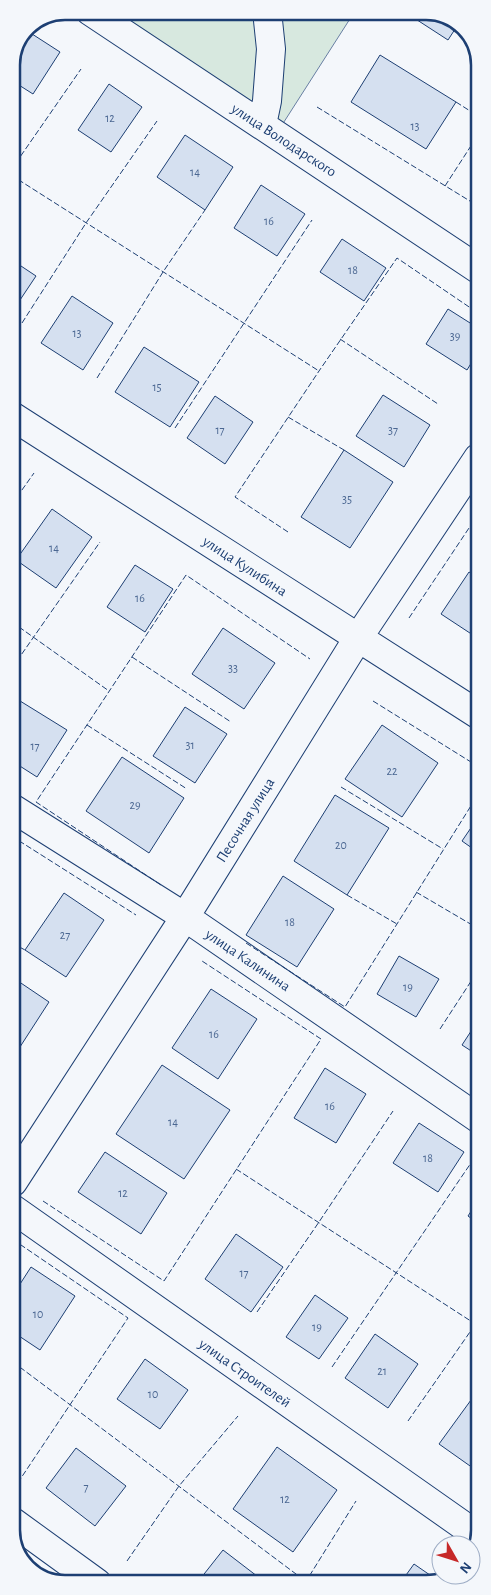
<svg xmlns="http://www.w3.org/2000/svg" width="491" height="1595" viewBox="0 0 491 1595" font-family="'Alegreya Sans',sans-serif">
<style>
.green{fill:#d7e8df;stroke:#687fa3}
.building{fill:#d5e0f0;stroke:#1d3f73}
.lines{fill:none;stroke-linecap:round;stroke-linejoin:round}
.minor-casing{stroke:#1d3f73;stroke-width:30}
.minor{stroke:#f4f7fb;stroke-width:28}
.fence{stroke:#1d3f73;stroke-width:1;stroke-dasharray:6 2.5;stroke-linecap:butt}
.labels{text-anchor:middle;stroke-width:4;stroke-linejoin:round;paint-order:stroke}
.number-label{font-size:12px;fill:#4b6792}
.street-label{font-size:15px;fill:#1d3f73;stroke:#f4f7fb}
.rim{fill:none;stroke:#1d3f73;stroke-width:2.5}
</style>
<rect width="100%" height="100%" fill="#f4f7fb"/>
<!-- green -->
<path class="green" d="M108,11H355L282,125Z"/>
<!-- building -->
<path class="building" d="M414,11H430L459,23L448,40L411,16Z
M29,32L60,52L33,94L11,80V62Z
M380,55L456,102L426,149L351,102Z
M109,84L142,107L111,152L78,130Z
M185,135L233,167L205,210L157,177Z
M261,185L305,214L277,256L234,228Z
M342,239L386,268L364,301L320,272Z
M12,260L36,276L12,312Z
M72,296L113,323L83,370L41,343Z
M448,309L478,328V352L467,370L426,344Z
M144,347L199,382L170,427L115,392Z
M383,395L430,425L404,467L356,436Z
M215,396L253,422L225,464L187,438Z
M344,450L393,482L350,548L301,517Z
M52,509L92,537L56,588L16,560Z
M135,565L173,589L145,632L107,607Z
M469,572L479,578V639L441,614Z
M223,628L275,663L244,709L192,674Z
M12,696L67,730L37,777L12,761Z
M185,707L227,734L195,783L153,756Z
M382,725L438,763L402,817L345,779Z
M122,757L184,798L149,853L86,811Z
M335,795L389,828L347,895L294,861Z
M479,816V853L462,841Z
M283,876L334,909L297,967L246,935Z
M64,893L104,920L66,977L25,950Z
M399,956L439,979L416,1017L377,994Z
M12,977L49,1002L18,1050L12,1046Z
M211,989L257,1019L218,1079L172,1048Z
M479,1019V1056L462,1045Z
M162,1065L230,1110L184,1179L116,1134Z
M325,1068L366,1094L336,1143L294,1118Z
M419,1123L464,1152L438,1192L393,1163Z
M105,1152L167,1193L141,1234L78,1192Z
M479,1199V1224L468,1216Z
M236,1234L283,1267L251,1312L205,1279Z
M31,1267L75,1296L40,1350L13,1332V1295Z
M315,1295L348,1318L319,1359L286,1337Z
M375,1334L418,1364L388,1408L345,1378Z
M145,1359L188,1390L160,1429L117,1399Z
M471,1400L480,1406V1473L439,1444Z
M277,1447L337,1490L293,1552L233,1509Z
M76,1448L126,1486L95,1526L46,1488Z
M223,1550L266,1583H197Z
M414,1564L440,1582H401Z"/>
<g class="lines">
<defs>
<path id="minor" d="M90,11L478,269
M262,125L267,101L271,49L267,11
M12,416L479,715
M12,808L185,917L479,1119
M13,1182L185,917L358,638L478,458
M13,1209L478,1536
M13,1522L97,1583"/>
</defs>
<!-- minor casing -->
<use href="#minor" class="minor-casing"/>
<!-- minor -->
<use href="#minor" class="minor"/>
<!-- fence -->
<path class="fence" d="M456,102L478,116
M317,107L478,206
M11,170L81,69
M11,175L319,371
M445,186L478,135
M22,323L86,223L157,121
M340,339L438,404
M97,378L163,272L205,210
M288,417L344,450
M175,428L312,220
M12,504L34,473
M288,532L235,497L319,371L397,258L478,313
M409,618L479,513
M12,622L109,691
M132,657L231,722
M12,668L100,542
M373,701L479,767
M87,725L187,789
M341,787L443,849
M12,838L13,837L136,915
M161,885L36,802L186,575L310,659
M416,892L479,929
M347,895L397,924
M12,943L25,950
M246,943L345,1007L479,793
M440,1029L479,969
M236,1169L480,1327
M43,1201L164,1281L321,1039L202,961
M257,1312L319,1222L393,1111
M13,1362L308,1583
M332,1367L473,1160
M408,1421L479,1319
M13,1490L128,1318L21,1245
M127,1561L179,1486L238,1416
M305,1583L356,1501"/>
</g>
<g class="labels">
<!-- number labels -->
<g class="number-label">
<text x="110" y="122">12</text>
<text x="415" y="130">13</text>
<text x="195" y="176">14</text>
<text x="269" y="225">16</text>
<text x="353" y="274">18</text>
<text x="77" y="337">13</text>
<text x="455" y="340">39</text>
<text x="157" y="391">15</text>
<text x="220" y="434">17</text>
<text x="393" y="434">37</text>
<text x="347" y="503">35</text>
<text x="54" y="552">14</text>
<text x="140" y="602">16</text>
<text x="233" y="672">33</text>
<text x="190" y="749">31</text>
<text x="35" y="750">17</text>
<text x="392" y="775">22</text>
<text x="135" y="809">29</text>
<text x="341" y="849">20</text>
<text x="290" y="926">18</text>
<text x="65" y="939">27</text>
<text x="408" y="991">19</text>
<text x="214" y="1038">16</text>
<text x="330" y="1110">16</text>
<text x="173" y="1126">14</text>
<text x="428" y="1162">18</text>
<text x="123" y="1197">12</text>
<text x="244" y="1277">17</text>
<text x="38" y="1318">10</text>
<text x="317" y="1331">19</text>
<text x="382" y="1375">21</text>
<text x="153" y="1398">10</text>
<text x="86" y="1491">7</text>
<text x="285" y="1503">12</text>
</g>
<!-- street labels -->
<g class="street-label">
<text transform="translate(284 140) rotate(33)" y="5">улица Володарского</text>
<text transform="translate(245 566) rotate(33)" y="5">улица Кулибина</text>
<text transform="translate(245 820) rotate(-58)" y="5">Песочная улица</text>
<text transform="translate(248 960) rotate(34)" y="5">улица Калинина</text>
<text transform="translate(245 1373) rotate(35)" y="5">улица Строителей</text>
</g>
</g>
<!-- crop -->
<path d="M0 0H491V1595H0ZM65 20H426A45 45 0 0 1 471 65V1530A45 45 0 0 1 426 1575H65A45 45 0 0 1 20 1530V65A45 45 0 0 1 65 20Z" fill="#f4f7fb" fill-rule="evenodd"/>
<path class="rim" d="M65 20H426A45 45 0 0 1 471 65V1530A45 45 0 0 1 426 1575H65A45 45 0 0 1 20 1530V65A45 45 0 0 1 65 20Z"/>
<!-- north arrow -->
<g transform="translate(456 1560) rotate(129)"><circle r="24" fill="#f4f7fb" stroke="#9eadc5"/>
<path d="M0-4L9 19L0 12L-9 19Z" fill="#c62828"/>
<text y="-8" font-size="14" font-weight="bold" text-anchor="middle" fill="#1d3f73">N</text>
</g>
</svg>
